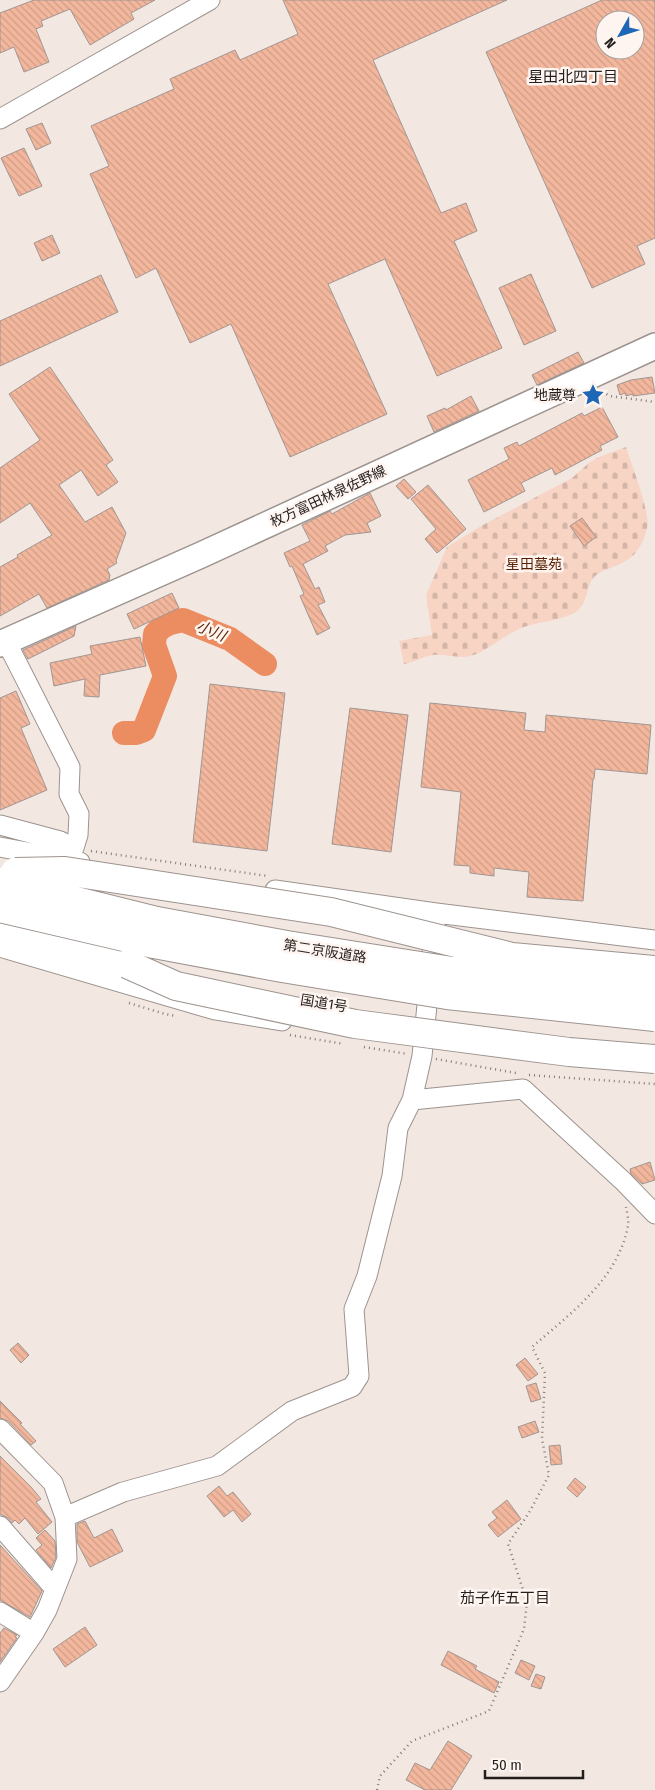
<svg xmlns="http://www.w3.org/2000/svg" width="655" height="1790" viewBox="0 0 655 1790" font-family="'Fira Sans Condensed','Noto Sans JP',sans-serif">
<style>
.cemetery{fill:url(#cemetery-stones)}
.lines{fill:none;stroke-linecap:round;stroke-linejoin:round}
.river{stroke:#eb8c61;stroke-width:24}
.building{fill:url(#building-back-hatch);stroke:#a19692;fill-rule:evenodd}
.minor-casing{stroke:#9d938e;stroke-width:21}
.major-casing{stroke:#9d938e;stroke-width:28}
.highway-casing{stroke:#9d938e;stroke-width:30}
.path{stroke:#837c78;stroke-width:2.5;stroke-dasharray:1 4;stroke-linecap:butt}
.minor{stroke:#fff;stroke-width:19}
.major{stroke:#fff;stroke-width:25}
.highway{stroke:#fff;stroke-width:28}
.highway-bridge-casing{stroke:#9d938e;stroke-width:30;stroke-linecap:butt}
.highway-bridge{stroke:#fff;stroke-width:28}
.labels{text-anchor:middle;stroke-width:5;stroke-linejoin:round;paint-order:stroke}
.poi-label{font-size:14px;fill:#221e1c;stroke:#fef5f1;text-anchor:end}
.street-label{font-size:14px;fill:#221e1c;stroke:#fef5f1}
.park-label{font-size:14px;fill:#591e00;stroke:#fef5f1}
.neighbourhood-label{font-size:15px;fill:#221e1c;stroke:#fef5f1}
.water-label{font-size:15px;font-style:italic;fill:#5f2403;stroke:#fef5f1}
</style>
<defs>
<pattern id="cemetery-stones" width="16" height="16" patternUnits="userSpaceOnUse" patternTransform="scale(1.25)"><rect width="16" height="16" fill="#f8d4c4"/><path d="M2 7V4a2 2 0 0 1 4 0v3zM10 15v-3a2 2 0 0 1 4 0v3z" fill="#d4b6a8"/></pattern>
<pattern id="building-back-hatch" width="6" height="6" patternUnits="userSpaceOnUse" patternTransform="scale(1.25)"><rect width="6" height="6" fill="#f3b79d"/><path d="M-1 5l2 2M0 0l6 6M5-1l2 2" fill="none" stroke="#d09d87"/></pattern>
</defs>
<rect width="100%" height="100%" fill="#f3e7e2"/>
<!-- cemetery -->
<path class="cemetery" d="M626,447C631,463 651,514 647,528C642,547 635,559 615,566C608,569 601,571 595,576C586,585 588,602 578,610C564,621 541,621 524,627C505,634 490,650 471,656C459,659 445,654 433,655C423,656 414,663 404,664L399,641L432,635L426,595L447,547L481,526L572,478L590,462L599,457Z"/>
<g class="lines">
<!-- river -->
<path class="river" d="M124,733H136L144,730L165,676L154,645L155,634L162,627L170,623L183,620L230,639L265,664"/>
</g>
<!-- building -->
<path class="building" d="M34,0H155L131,13L134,19L90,45L70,9L41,21L43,26L36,29L49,62L24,72L14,47L0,53V13Z
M283,0H507L373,60L441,213L466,203L477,231L454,241L502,348L437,376L385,259L328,284L387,414L290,457L231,324L190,343L156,268L136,278L90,174L109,166L91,126L174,89L170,79L235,50L240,60L298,34Z
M602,0H655V238L637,246L645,264L592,288L486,52ZM605,20H635V50H605Z
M42,123L51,143L36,150L26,129Z
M24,148L42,186L19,196L1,158Z
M52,235L60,253L42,261L34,243Z
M531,274L556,331L524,345L499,288Z
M101,275L118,312L0,366V321Z
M578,352L584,363L537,385L532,375Z
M50,367L113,460L106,465L118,482L98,496L81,470L59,485L85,522L112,507L126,533L116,561L117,563L107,569L110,575L109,580L47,608L39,594L0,616V567L18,557L17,555L52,535L30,503L0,523V468L40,440L9,394Z
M652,377L655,393L633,396V394L626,396L625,393L620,395L617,385L631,380Z
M471,396L479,411L434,432L427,416L445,408L446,410Z
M602,407L618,437L600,446L602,450L555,475L552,468L521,483L525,491L484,512L468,480L509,459L504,448L517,442L519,446L582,413L584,416Z
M404,479L416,492L408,499L396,486Z
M428,485L466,529L437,553L425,539L436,529L411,499Z
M370,493L381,516L367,523L371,532L345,535L325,546L328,551L303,564L315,589L319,587L325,602L318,605L330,628L317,635L300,596L304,594L292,566L290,567L284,553L310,541L302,525L330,511L332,514Z
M582,518L596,537L584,546L570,526Z
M172,593L179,608L134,629L127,614Z
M76,626L74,636L28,659L23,650Z
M140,637L146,666L100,675L99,697L84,696L85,679L54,686L50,663L92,654L90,646Z
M210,684L285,693L267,851L193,842Z
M16,691L30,724L21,728L47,790L0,810V698Z
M430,703L526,713L524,730L545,732L546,715L651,725L647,774L595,769L594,779H593L583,901L527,897L529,872L494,868V876L470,873V866L454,865L461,792L421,787Z
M350,708L408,715L391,852L332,844Z
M650,1162L655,1180L642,1184L631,1174L630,1169Z
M18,1343L29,1355L21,1363L10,1350Z
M525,1358L538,1374L528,1381L516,1365Z
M536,1383L541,1399L531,1402L526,1386Z
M0,1401L22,1423L20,1424L36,1441L31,1445L8,1421L0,1418Z
M535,1421L539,1432L522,1438L518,1427Z
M560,1445L562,1464L551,1465L549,1446Z
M0,1456L31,1487L41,1499L36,1502L52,1522L38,1534L25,1518L19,1524L15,1520L12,1523L8,1518L0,1514Z
M575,1478L586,1487L577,1497L567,1488Z
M219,1486L227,1496L233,1492L251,1514L242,1522L233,1510L224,1517L207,1496Z
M507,1500L521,1519L498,1537L488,1525L497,1518L492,1512Z
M85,1521L94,1538L112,1529L123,1551L90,1567L77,1542V1524Z
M45,1530L55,1541L56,1557L51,1568L36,1550L42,1545L36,1538Z
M0,1545L42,1591L30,1617L0,1600Z
M85,1627L97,1645L65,1667L53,1649Z
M4,1628L17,1635L15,1637L17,1638L0,1662V1633Z
M448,1651L477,1666L475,1669L499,1682L494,1693L441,1665Z
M521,1660L535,1666L529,1680L515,1673Z
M536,1674L545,1677L541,1689L531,1686Z
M448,1741L472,1756L451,1790H425L406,1780L415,1763L430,1770Z"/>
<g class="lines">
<defs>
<path id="minor" d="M0,119L210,0
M6,641L70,767L69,794L79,814L78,835L74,848L56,864
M0,825L60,841L74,848
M0,847L80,862
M275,890L436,913L655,940
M0,947L215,1010L282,1021
M412,1100L523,1089L623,1181L655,1214
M0,1429L53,1483L65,1517L67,1559L47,1610L34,1633L0,1682
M65,1517L123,1492L217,1466L292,1411L352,1387L359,1376L354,1309L367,1276L392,1176L398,1128L412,1100L422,1056L436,913
M0,1526L55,1589
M0,1612L34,1633"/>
<path id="major" d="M0,644L201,555L655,346"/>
<path id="highway" d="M0,926L127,964"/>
</defs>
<!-- minor casing -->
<use href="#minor" class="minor-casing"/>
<!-- major casing -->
<use href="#major" class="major-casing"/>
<!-- highway casing -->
<use href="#highway" class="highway-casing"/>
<!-- path -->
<path class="path" d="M602,392L610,396L655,402
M91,851L268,876
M129,1003L165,1014L176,1016
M290,1035L344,1044
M364,1047L408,1054
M436,1059L516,1073
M529,1075L655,1084
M377,1790L380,1776L412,1741L489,1711L524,1629L527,1602L508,1544L530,1511L549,1475L542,1439L545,1373L532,1347C570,1314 618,1279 628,1226C629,1220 627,1213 626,1207"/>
<!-- minor -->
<use href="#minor" class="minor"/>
<!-- major -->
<use href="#major" class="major"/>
<!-- highway -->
<use href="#highway" class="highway"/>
<defs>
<path id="highway-bridge" d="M15,872L65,871L331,912L512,957L655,970
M0,882L157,921L287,945L452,971L655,993
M0,908L154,944L282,968L447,995L655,1017
M127,964L176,986L355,1024L569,1052L655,1059"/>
</defs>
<!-- highway-bridge casing -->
<use href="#highway-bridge" class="highway-bridge-casing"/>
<!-- highway-bridge -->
<use href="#highway-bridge" class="highway-bridge"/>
</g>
<!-- icons -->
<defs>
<symbol id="sight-bare" viewBox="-9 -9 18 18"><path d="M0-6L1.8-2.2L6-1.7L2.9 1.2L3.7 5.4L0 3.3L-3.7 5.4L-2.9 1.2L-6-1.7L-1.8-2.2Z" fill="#1e66b6" stroke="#fef5f1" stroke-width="2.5" paint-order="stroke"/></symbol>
</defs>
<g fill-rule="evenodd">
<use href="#sight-bare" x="577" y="379" width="32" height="32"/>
</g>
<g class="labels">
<!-- poi labels -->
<g class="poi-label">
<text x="576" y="400">地蔵尊</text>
</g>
<!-- street labels -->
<g class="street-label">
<text transform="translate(328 496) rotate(-25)" y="5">枚方富田林泉佐野線</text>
<text transform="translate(325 951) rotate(9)" y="5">第二京阪道路</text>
<text transform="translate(324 1003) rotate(9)" y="5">国道1号</text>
</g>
<!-- park labels -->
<g class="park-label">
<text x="534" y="569">星田墓苑</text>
</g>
<!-- neighbourhood labels -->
<g class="neighbourhood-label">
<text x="573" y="82">星田北四丁目</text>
<text x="505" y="1603">茄子作五丁目</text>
</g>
<!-- water labels -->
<g class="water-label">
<text transform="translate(211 631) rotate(22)" y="5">小川</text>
</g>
</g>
<!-- north arrow -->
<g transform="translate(620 35) rotate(231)"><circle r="24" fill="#fef5f1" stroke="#a69f9c"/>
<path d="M0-4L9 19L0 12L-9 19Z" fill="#1e66b6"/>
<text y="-8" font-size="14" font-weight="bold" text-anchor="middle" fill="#221e1c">N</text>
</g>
<!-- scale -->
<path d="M485 1770v8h98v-8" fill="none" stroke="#221e1c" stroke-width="2.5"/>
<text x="492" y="1770" font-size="15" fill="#221e1c" stroke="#fef5f1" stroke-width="4" paint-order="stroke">50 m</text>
</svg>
